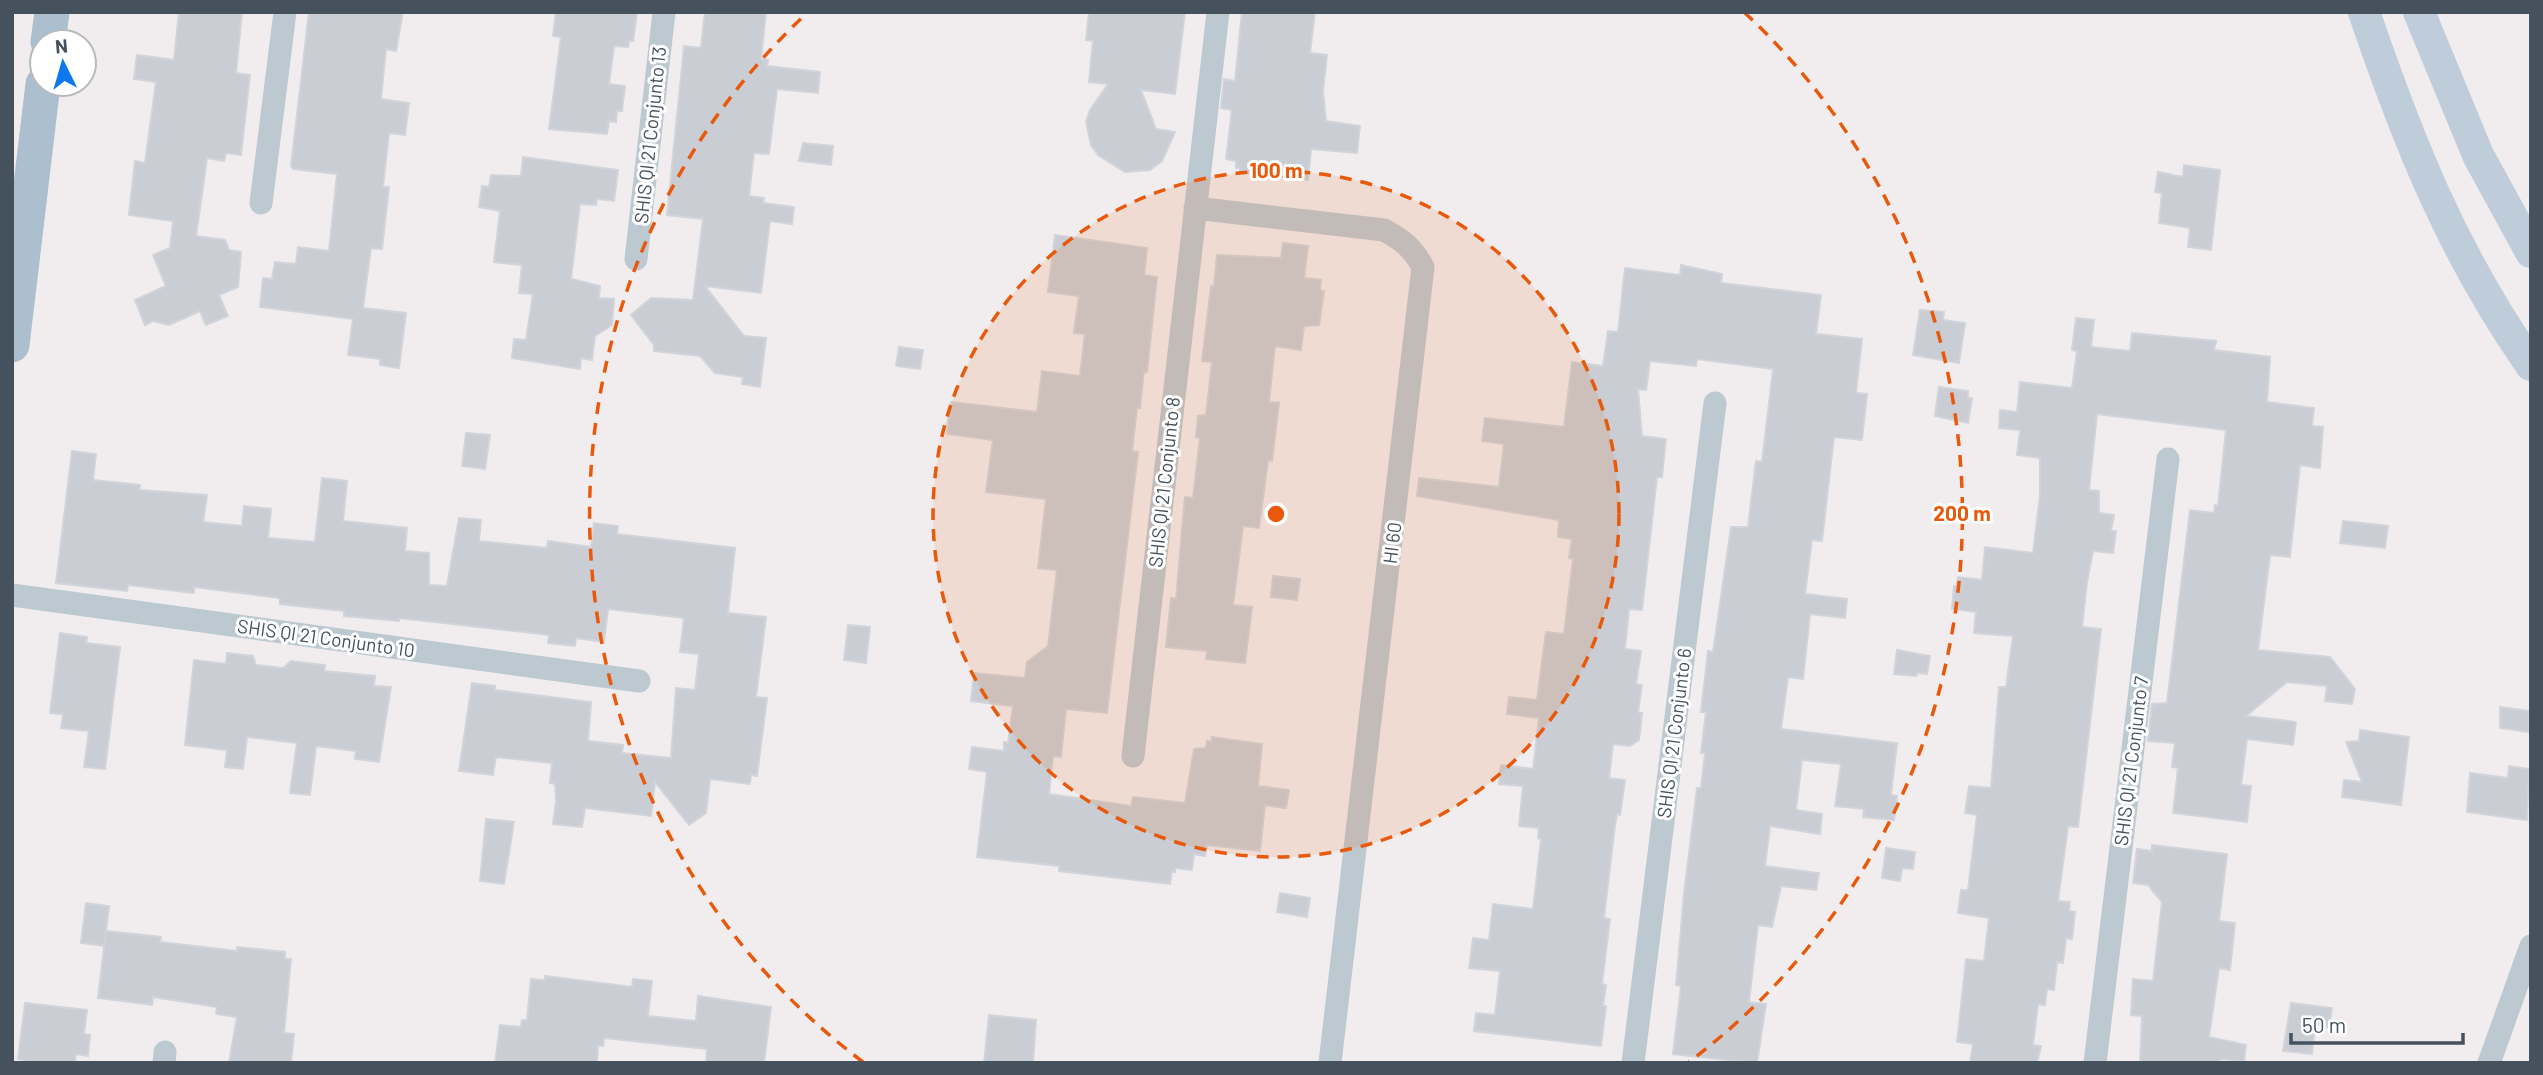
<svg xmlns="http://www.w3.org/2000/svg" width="2543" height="1075" viewBox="0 0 2543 1075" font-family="Barlow,sans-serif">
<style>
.building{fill:#cacdd3;stroke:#d1d4da;stroke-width:2}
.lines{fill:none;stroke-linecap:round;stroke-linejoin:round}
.minor{stroke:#bdc9d1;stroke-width:23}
.secondary{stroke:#bfccd9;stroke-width:32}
.primary{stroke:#abbfcf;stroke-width:35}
.ring{fill:none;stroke:#e8590c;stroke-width:3.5;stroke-dasharray:12 9}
.labels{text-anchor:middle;stroke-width:6;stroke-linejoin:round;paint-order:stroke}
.street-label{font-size:19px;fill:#45525d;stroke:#fff}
.centre{fill:#e8590c;stroke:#fff;stroke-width:3.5}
.ring-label{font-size:21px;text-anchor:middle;font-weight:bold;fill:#e8590c;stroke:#fff;stroke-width:6;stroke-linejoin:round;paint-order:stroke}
</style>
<rect width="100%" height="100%" fill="#f1edee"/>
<!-- building -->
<path class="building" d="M179,12H242L236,73L250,75L241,155L226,153L224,161L207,158L196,236L225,240L229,250L241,252L238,287L219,295L228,316L206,325L200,311L169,325L153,321L145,325L135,300L166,286L153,255L170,248L173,221L129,215L135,161L145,163L156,82L134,79L137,55L174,60Z
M309,12H403L396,51L386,49L381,99L409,103L405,135L389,133L383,187H389L382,249L371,248L363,308L406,313L399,368L380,365V359L348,355L353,319L260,307L263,278L272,279L275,262L296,264L298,247L329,251L337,174L293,169L291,166Z
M556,12H637L633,41H629L628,47L614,46L609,84L625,86L622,111H617L616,122L609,121L607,134L549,129L561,37L553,36Z
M705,12H766L761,59L768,60L767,66L820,72L818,93L777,89L769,154L754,153L749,196L764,198L763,203L794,207L792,224L770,221L761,293L705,286L744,336L766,338L760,387L742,384L743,377L715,373L700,356L654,351V345L631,315L651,298L693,300L703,219L667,215L684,46L701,48Z
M1089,12H1185L1175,94L1141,90L1156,129L1175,132L1162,161L1150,170L1125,172L1098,155L1091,145L1086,122L1090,110L1108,84L1089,82L1093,41L1086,40Z
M1242,12H1315L1310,53L1327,55L1323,91L1326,121L1360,126L1357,153L1311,149L1308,180L1240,172V168H1236V161L1226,159L1232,110L1221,108L1224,79L1235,81Z
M803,143L833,146L831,165L799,161Z
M523,157L618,170L614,201L597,199L596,205L580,204L571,279L600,286L599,298L614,299L612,325L595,336L592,360L581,358L580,369L512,358L514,339L526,340L533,294L519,293L522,265L494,262L500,211L479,207L482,186L489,187L491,175L521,176Z
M2184,165L2220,170L2211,250L2188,247L2190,228L2159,223L2162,193L2155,192L2158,172L2183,177Z
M1055,235L1147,248L1144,275L1157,277L1147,372L1144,371L1140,408H1137L1132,451L1138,452L1107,713L1066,709L1061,757L1053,756L1049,794L1131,806L1133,797L1185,803L1194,749L1206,748L1207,741L1211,742L1212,737L1262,744L1258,786L1289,790L1286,808L1265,805L1260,851L1207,845L1205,856L1194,854L1192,870L1175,868V872L1172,871L1170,884L1059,871V866L977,857L987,772L969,769L972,747L1004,751V742L1008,743L1013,706L971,701L974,673L1025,678L1027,662L1048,646L1057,570L1038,568L1046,499L986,492L993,440L947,434L951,402L1037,412L1042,371L1080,376L1085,334L1074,333L1079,296L1048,292Z
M1283,243L1308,246L1304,278L1321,280L1320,291H1324L1319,325L1304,326L1301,350L1275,346L1269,402L1279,403L1272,461L1268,460L1259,528L1243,526L1233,605L1252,607L1245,663L1206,659L1207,651L1166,647L1171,598L1176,599L1185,497L1193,498L1200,438L1196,437L1198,416L1206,415L1212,362L1202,361L1211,286L1214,287L1217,255L1281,258Z
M1681,265L1722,274L1721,283L1821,295L1816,334L1862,339L1856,393L1867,394L1862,440L1834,437L1822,541L1812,540L1805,594L1847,599L1845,618L1810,614L1803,679L1788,677L1781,729L1897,743L1891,795L1897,796L1894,820L1863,817L1864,809L1835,806L1841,764L1802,760L1796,810L1822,814L1820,834L1770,826L1765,866L1819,873L1816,890L1781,886L1772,927L1758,925L1749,1002L1766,1004L1757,1063L1673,1054L1681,986L1676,985L1684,894L1697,788H1701L1705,753H1701L1706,712H1701L1708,651L1713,652L1731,527H1748L1756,461L1762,462L1773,369L1697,359L1696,366L1650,361L1646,390L1638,389L1642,436L1666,439L1662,477H1657L1642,610L1629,609L1625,649L1641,651L1636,684L1642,685L1638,712L1642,713L1639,740L1630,746L1613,744L1609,778L1625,780L1620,815L1617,814L1615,825L1604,918L1610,919L1602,984L1606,985L1603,1006H1606L1601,1046L1474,1031L1476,1013L1495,1015L1500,971L1469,968L1473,938L1489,940L1493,904L1533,909L1541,839L1538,838L1539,828L1519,826L1523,786L1499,784L1501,765L1533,769L1539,718L1507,714L1509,697L1537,700L1546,632L1564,634L1573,559L1569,558L1572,539L1558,537L1559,520L1417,496L1419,478L1499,487L1504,444L1482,441L1485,418L1564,427L1572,362L1603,366L1608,331L1618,332L1625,268L1680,275Z
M1920,310L1944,312L1943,320L1965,323L1959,363L1913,355Z
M2076,318L2094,320L2091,347L2130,351L2132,333L2216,341L2214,350L2270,357L2267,402L2314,408L2312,426L2323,427L2320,468L2300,465L2290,557L2270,555L2258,650L2330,657L2355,689L2352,704L2325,701L2327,686L2287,682L2246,716L2296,722L2293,745L2247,739L2241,785L2251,786L2247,822L2173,813L2178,768L2172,767L2175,743L2148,741L2152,704L2167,703L2190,510L2214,513L2215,505L2218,506L2226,430L2097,414L2089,490L2099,491V513L2114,515L2111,531H2116L2113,553L2093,551L2087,582L2082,627L2101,629L2078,827L2068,826L2058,901L2070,902L2069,911L2075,912L2072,939L2066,938L2063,963L2057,962L2054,990L2047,989L2045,1005L2038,1004L2033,1045L2041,1046L2037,1063H1970L1973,1044L1957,1042L1966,959L1984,961L1989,918L1958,913L1961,890H1968L1977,815L1965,813L1969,786L1991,788L1999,687H2006L2013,636L1974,633L1976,612L1952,609L1954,586H1957L1958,577L1982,580L1985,547L2033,553L2040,495V458L2017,455L2020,430L1999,428L2000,410L2017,412L2020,382L2072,388L2077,351L2072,350Z
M899,347L923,350L920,369L896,366Z
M1939,387L1968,391V398H1972L1968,423L1935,416Z
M466,433L490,435L485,469L462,466Z
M72,451L96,454L93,480L140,485L139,490L207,495L203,522L242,526L244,506L271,509L268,538L315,542L322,478L347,481L343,521L407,528L405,551L429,553V585L447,586L459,518L481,520L479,541L547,548L548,541L591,547L594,523L618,526L617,534L735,548L728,613L766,617L756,697L767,698L757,776L751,775L750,784L710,779L706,813L689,825L655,782L651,816L585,808L582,827L553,824L556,801L555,784L550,783L552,763L496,757L493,775L459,771L472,683L495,686V690L591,702L588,741L623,745L622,753L671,758L676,688L695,690L699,654L680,652L684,618L608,609L604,642L576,638L575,646L548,643L549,635L399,618V621L344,616V611L280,604V598L194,587V593L128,585L127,591L56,583Z
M2343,521L2388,526L2385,548L2340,543Z
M1273,576L1300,579L1297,600L1271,597Z
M848,625L870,627L866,663L844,660Z
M60,633L87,637L86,643L120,647L105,769L84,767L89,731L61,728L63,714L50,713Z
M1897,650L1930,656L1927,674L1917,673L1916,676L1894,674Z
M227,653L253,656L256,665L283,668L291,661L325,665L324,671L375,676L374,686L391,687L379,762L355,759L356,751L316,746L310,795L290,793L297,743L247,737L243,769L225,767L227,750L185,745L194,660L226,664Z
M2500,707L2529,711V732L2500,728Z
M2360,730L2409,737L2401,805L2342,797L2344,780L2362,782L2346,742L2359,741Z
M2509,766L2529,769L2527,820L2467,812L2470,773L2508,778Z
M486,819L514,822L504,884L480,881Z
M2152,845L2227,854L2219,921L2235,923L2230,970L2219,968L2209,1037L2246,1045L2244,1061L2220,1059V1063H2140L2142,1016L2131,1015L2133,979L2153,981L2162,902L2148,885L2133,883L2137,849L2152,851Z
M1886,848L1915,852L1913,869L1902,868L1900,881L1882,878Z
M1280,893L1310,898L1307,917L1277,912Z
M86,903L109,906L104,946L81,943Z
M106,931L161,937L160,942L237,951V947L285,952V959H291L284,1033L294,1034L291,1063H229L237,1017L216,1014L217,1007L153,997L152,1005L98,998Z
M545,976L632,987L633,979L652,981L648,1016L696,1021L698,996L771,1007L764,1063H706L707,1049L604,1038L603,1046L598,1045L597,1063H495L500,1025L521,1027L522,1020H527L531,979L545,980Z
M25,1003L87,1010L84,1034L90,1035L88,1056L76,1054L75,1063H24V1060L18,1059Z
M2291,1003L2332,1008L2329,1028L2315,1026L2312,1054L2283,1051Z
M989,1015L1036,1020L1033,1063H984Z"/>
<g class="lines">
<!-- minor -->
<path class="minor" d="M261,203L285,12
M1195,208L1384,230C1403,240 1413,249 1423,267L1330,1063
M636,259L664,12
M12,595L639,681
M1133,756L1218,12
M164,1063L165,1052
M1633,1063L1715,403
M2095,1063L2168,459
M2489,1063L2531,946"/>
<!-- secondary -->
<path class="secondary" d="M2364,12C2408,141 2452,252 2531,365
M2419,12L2478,155L2531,252"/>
<!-- primary -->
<path class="primary" d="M48,42L52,12
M12,345L43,84"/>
</g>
<!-- distance rings -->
<circle cx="1276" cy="514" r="343" fill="#e8590c" fill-opacity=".12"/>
<g class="ring">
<circle cx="1276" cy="514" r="343"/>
<path d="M863 1062A686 686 0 0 1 808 12M1744 12A686 686 0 0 1 1689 1062"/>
</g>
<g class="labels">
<!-- street labels -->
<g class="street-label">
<text transform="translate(650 135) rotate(-84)" y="7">SHIS QI 21 Conjunto 13</text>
<text transform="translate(1164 482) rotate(-84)" y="7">SHIS QI 21 Conjunto 8</text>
<text transform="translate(1392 543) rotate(-83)" y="7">HI 60</text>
<text transform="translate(326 638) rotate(8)" y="7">SHIS QI 21 Conjunto 10</text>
<text transform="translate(1674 733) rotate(-83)" y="7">SHIS QI 21 Conjunto 6</text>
<text transform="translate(2131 761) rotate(-83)" y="7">SHIS QI 21 Conjunto 7</text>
</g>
</g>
<circle cx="1276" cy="514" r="10" class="centre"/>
<g class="ring-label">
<text x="1276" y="178">100 m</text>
<text x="1962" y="521">200 m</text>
</g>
<!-- border -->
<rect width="2543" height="1075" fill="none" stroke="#45525d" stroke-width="28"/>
<!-- north arrow -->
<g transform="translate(63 63) rotate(355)"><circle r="33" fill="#ffffff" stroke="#b5babe" stroke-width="2"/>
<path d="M0-5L12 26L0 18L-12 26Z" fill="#0b79ed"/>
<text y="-10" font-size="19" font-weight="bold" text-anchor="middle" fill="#45525d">N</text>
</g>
<!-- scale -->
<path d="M2291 1033v10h172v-10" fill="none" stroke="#45525d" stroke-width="3.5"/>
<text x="2302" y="1033" font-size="21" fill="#45525d" stroke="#ffffff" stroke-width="5" paint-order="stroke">50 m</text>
</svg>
